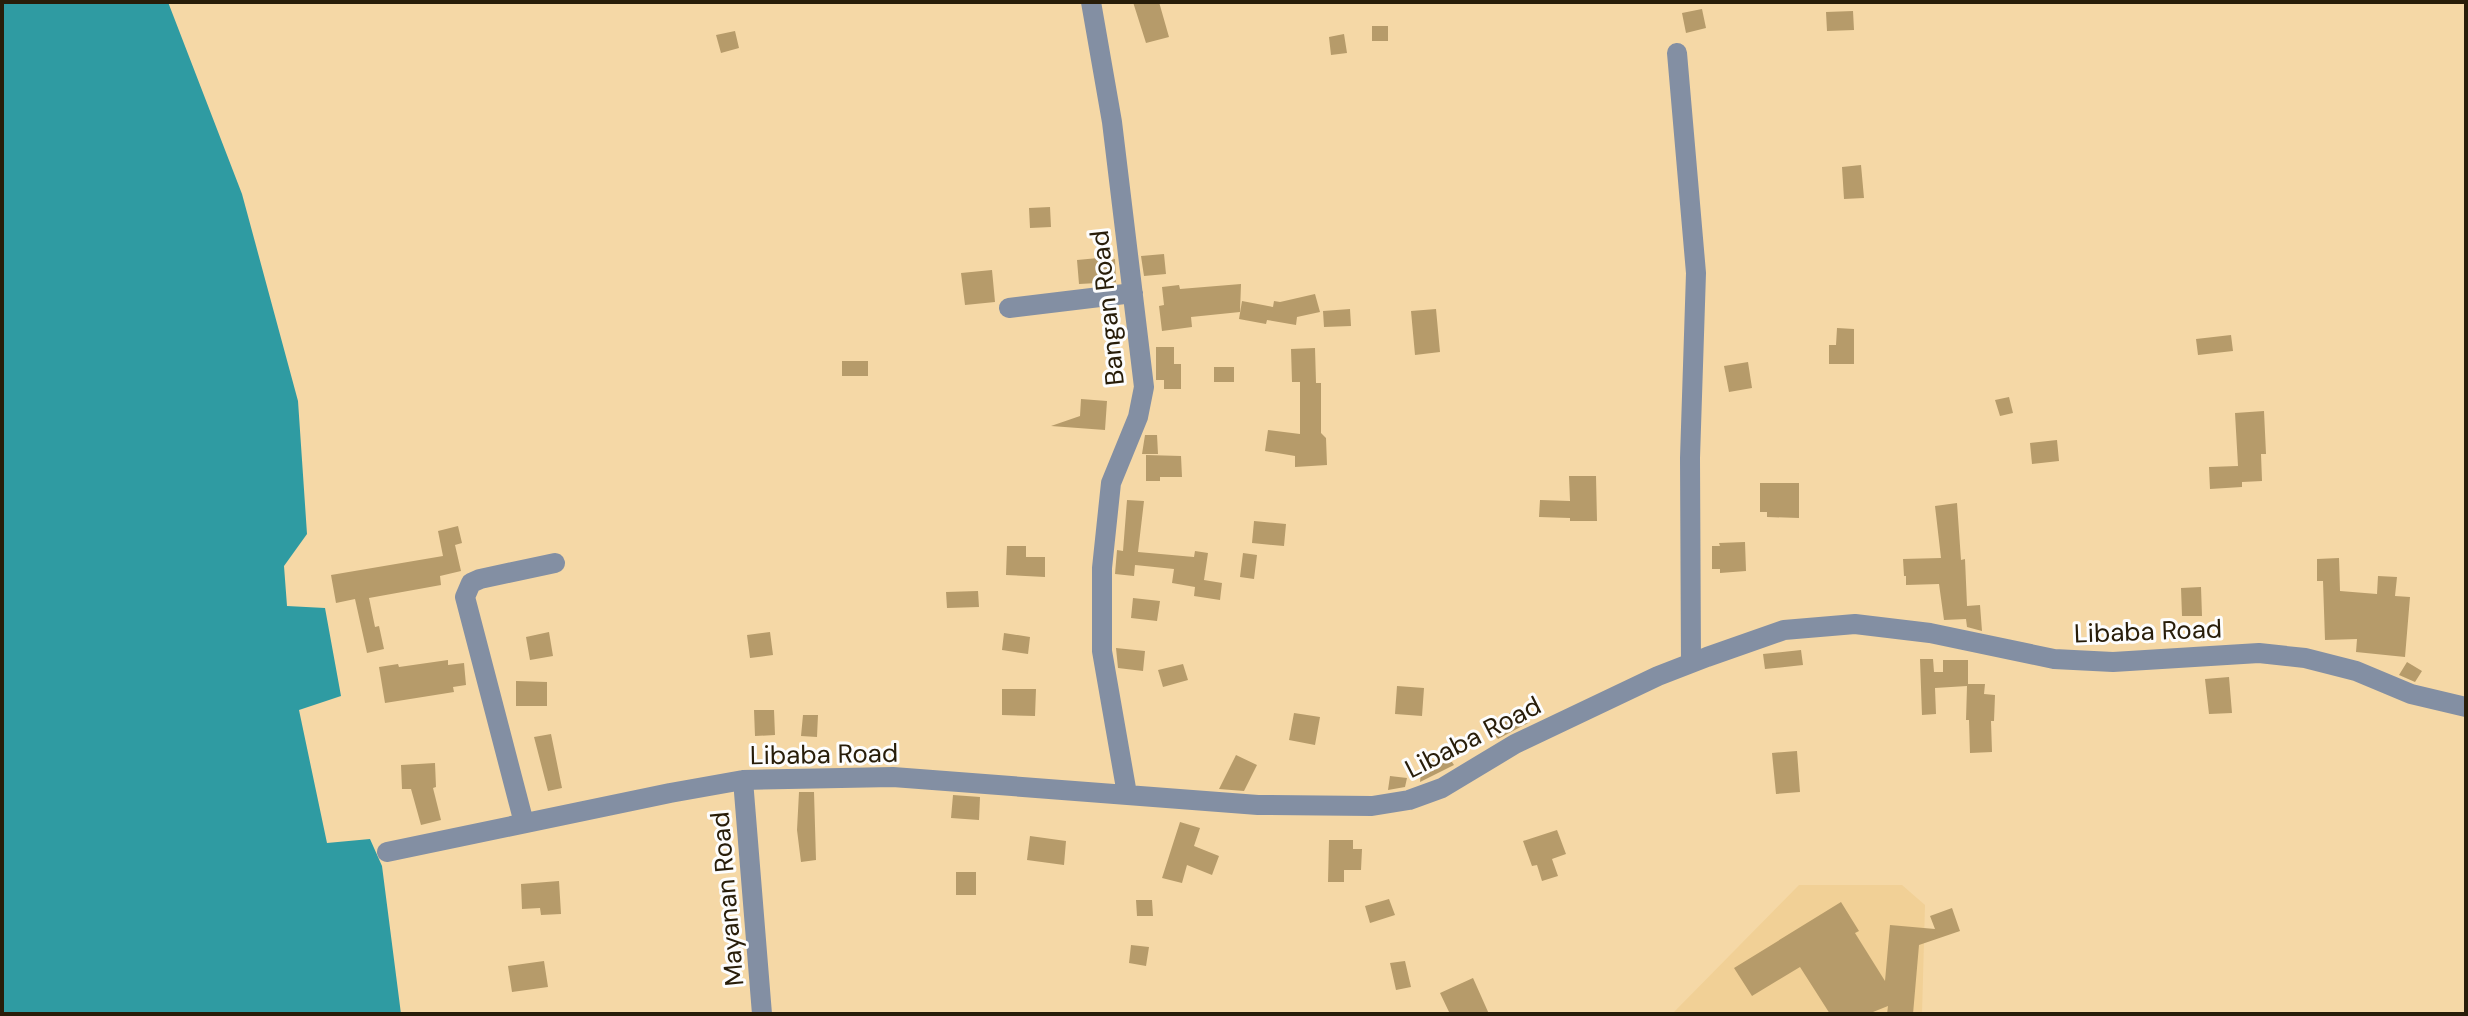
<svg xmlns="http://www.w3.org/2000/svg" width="2468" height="1016" viewBox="0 0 2468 1016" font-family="'DM Sans',sans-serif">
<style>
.built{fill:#f1d096}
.water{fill:#2f9ba2}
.building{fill:#b69b6a}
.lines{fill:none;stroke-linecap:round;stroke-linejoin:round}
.minor{stroke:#838fa3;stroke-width:20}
.labels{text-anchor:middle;stroke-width:6;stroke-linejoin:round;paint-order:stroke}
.street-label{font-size:26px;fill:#281d09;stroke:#fdfdfd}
</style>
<rect width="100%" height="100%" fill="#f5d8a6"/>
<!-- built -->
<path class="built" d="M1799,885H1902L1925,905L1922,1014H1672Z"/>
<!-- water -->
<path class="water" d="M2,2H168L242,194L298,401L307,534L284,566L287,606L325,608L341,696L299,710L327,843L370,839L382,866L401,1014H2Z"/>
<!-- building -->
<path class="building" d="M1133,2H1159L1169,37L1146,43Z
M1702,9L1706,28L1686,33L1682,13Z
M1853,11L1854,30L1827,31L1826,12Z
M1372,26H1388V41H1372Z
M735,31L739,48L721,53L716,35Z
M1344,34L1347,53L1331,55L1329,37Z
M1861,165L1864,198L1844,199L1842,167Z
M1050,207L1051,227L1030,228L1029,208Z
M1164,254L1166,274L1144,276L1141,256Z
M1109,257V260L1115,259L1116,282L1079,284L1077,260Z
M992,270L995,302L965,305L961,273Z
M1241,284L1240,312L1191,317L1192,327L1162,331L1159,306L1164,305L1162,287L1179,285L1180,289Z
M1315,294L1320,312L1297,317L1296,325L1267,320L1266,324L1239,319L1242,301L1273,307L1274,301L1280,302Z
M1350,309L1351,326L1324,327L1323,311Z
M1436,309L1440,352L1415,355L1411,311Z
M1837,328L1854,329V364H1829V345H1836Z
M2231,335L2233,351L2198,355L2196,339Z
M1156,347H1174V364H1181V389H1164V380H1156Z
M1315,348L1316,383H1321V433L1326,438L1327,465L1295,467V456L1265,451L1268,430L1300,434V382H1292L1291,349Z
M842,361H868V376H842Z
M1748,362L1752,388L1729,392L1724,366Z
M1214,367H1234V382H1214Z
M2009,397L2013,413L2000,416L1995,400Z
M1081,399L1107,401L1105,430L1051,426L1080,416Z
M2264,411L2266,454H2261L2262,481L2242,482V487L2210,489L2209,467L2238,466L2235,413Z
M1145,435H1157L1158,454H1142Z
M2057,440L2059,461L2032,464L2030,443Z
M1146,455L1181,456L1182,477H1160V481H1146Z
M1569,476H1596L1597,521H1570V518L1539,517L1540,500L1570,501Z
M1760,483H1799V518L1767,517V512H1760Z
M1127,500L1144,501L1138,552L1194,557L1195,551L1208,553L1204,580L1222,583L1220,600L1194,596L1195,587L1172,583L1174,569L1135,565L1134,576L1115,574L1117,550L1123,551Z
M1957,503L1961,560L1965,559L1967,606L1980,605L1982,631L1967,627L1966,619L1944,620L1939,584L1906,585V576H1904L1903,559L1941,558L1935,506Z
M1254,521L1286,524L1284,546L1252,543Z
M458,526L462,543L455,545L461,571L440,576L441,585L369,598L375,627L379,626L384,649L367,653L355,599L336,603L331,575L443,556L438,531Z
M1745,542L1746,571L1720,573V569H1712V546H1720L1719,543Z
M1007,546H1026V557H1045V577L1006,575Z
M1243,553L1257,555L1254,579L1240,577Z
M2339,558L2340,591L2377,594L2378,576L2397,577L2395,596L2410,597L2405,657L2356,652L2357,639L2325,640L2323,581H2317V559Z
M2201,587L2202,616H2182L2181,588Z
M978,591L979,607L947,608L946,592Z
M1133,598L1160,601L1157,621L1131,618Z
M549,632L553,656L530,660L526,637Z
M770,632L773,655L750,658L747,635Z
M1004,633L1030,637L1028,654L1002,650Z
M1116,648L1145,651L1143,671L1118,668Z
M1801,650L1803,665L1765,669L1763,654Z
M1920,659H1933L1934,672H1943V660H1968V684H1985L1984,694L1995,695L1994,721H1991L1992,752L1970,753L1969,720H1966L1967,686L1935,688L1936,714L1922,715Z
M448,660V665L464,663L466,685L453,687L454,692L385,703L379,667L398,664L399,667Z
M2407,662L2422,671L2415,682L2399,675Z
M1183,664L1188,680L1163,687L1158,670Z
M2229,677L2232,713L2209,714L2205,679Z
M516,681L547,682V706H516Z
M1397,686L1424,688L1422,716L1395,714Z
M1002,689H1036L1035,716L1002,715Z
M1516,708L1528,723L1498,739L1490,729Z
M754,710H774L775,735L755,736Z
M1294,713L1320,717L1315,745L1289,740Z
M803,715H818L817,737L801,736Z
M551,734L562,788L548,791L534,737Z
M1797,751L1800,792L1776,794L1772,753Z
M1236,755L1257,765L1244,791L1219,789Z
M1422,759L1452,762L1454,765L1420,782Z
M435,763L436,787L433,788L441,820L421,825L411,789H402L401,765Z
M1390,776L1407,778L1405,787L1388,790Z
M799,792H814L816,860L801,862L797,830Z
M953,795L980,797L979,820L951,818Z
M1180,822L1200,828L1194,846L1219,856L1212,875L1187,865L1182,883L1162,878Z
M1557,830L1566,854L1552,859L1558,876L1542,881L1537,865L1532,866L1523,841Z
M1030,836L1066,841L1064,865L1027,860Z
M1329,840H1353V849H1362L1361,870H1344V882H1328Z
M956,872H976V895H956Z
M559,881L561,914L541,915L540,908L522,909L521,884Z
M1389,899L1395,915L1370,923L1365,906Z
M1136,900H1152L1153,916H1137Z
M1841,902L1859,931L1855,933L1885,981L1890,925L1935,929L1930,916L1952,908L1960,931L1919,945L1913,1014H1887L1888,1006L1868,1014H1830L1800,967L1752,996L1734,968Z
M1131,945L1149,947L1146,966L1129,963Z
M544,961L548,987L512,992L508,966Z
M1405,961L1411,987L1396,990L1390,963Z
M1473,978L1489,1014H1450L1440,993Z"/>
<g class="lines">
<!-- minor -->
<path class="minor" d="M1091,2L1112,122L1144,387L1138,417L1111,483L1102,568V651L1127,794
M1677,53L1696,273L1690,458L1691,663
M1009,308L1133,293
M743,780L762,1014
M524,823L465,597L471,583L480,579L555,563
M387,852L670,793L743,780L893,777L1258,805L1372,806L1409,800L1442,788L1515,744L1658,676L1707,657L1784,630L1855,624L1930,633L2054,659L2113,662L2259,653L2305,658L2356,671L2411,694L2466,707"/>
</g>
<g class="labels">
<!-- street labels -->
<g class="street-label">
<text transform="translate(1107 308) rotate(-96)" y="9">Bangan Road</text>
<text transform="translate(2148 631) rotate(-2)" y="9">Libaba Road</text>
<text transform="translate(1473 737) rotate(-27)" y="9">Libaba Road</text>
<text transform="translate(824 754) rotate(-1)" y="9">Libaba Road</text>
<text transform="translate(727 899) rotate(-95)" y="9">Mayanan Road</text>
</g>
</g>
<!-- border -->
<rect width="2468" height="1016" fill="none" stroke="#281d09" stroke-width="8"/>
</svg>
